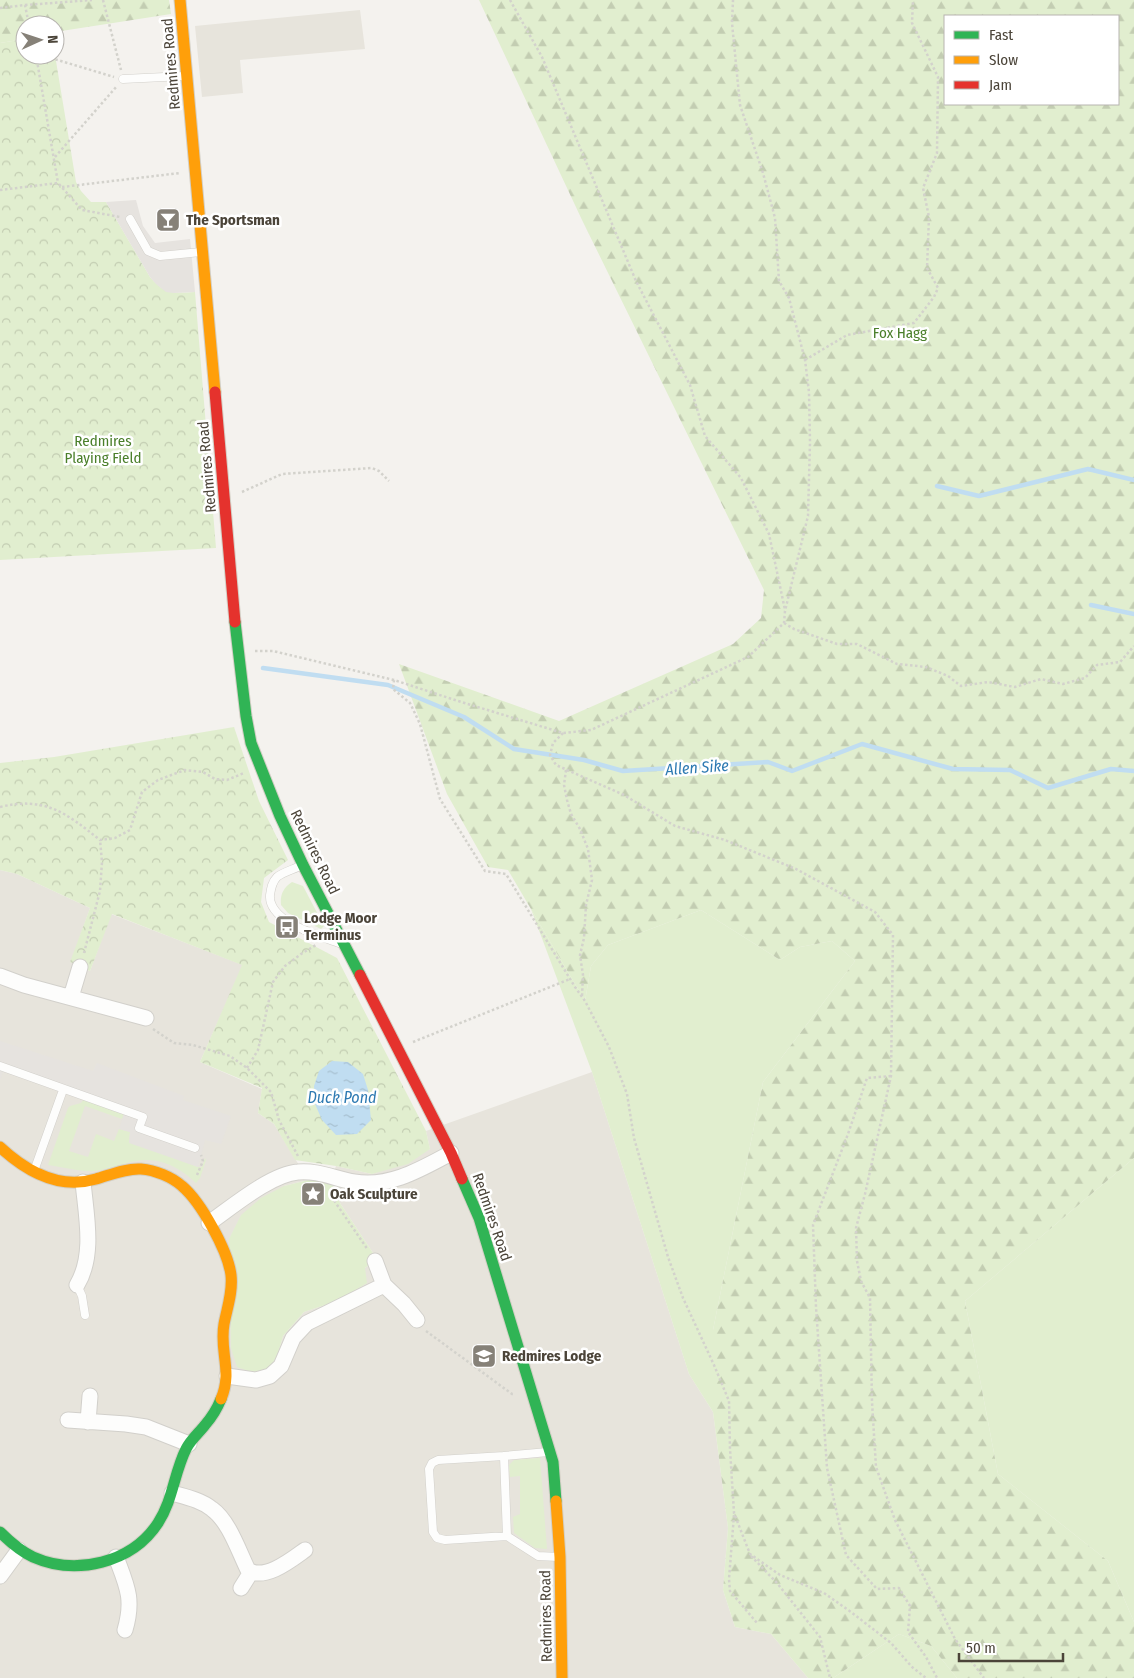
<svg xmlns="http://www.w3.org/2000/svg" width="1134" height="1678" viewBox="0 0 1134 1678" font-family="'Fira Sans Condensed',sans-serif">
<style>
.residential{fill:#e7e4dc}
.grass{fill:#e1eecf}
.forest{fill:url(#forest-firs);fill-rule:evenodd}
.park{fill:url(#park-crowns)}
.parking{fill:#e6e3df}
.water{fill:url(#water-ripples)}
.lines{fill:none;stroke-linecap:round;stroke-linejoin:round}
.stream{stroke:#c0ddf1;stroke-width:4.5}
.lane-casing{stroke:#d2d0cb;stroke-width:9}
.street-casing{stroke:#d2d0cb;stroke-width:17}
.fast-casing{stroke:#d3cfc5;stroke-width:13}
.slow-casing{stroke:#d3cfc5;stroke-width:13}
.jam-casing{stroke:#d3cfc5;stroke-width:13}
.path{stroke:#d3d2cc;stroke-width:2.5;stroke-dasharray:2.5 2.5;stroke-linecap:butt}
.lane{stroke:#fdfdfc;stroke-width:8}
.street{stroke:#fdfdfc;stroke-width:15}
.fast{stroke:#30b455;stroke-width:11}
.slow{stroke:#ff9f0a;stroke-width:11}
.jam{stroke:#e5322d;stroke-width:11}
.labels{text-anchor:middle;stroke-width:5;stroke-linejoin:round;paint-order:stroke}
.street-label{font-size:15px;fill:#4b4439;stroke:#fff}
.poi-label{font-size:15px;font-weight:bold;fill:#4b4439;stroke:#fff;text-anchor:start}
.park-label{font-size:15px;fill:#4a7f2a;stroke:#fff}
.water-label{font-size:16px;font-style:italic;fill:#2e7ab2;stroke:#fff}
</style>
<defs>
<pattern id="forest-firs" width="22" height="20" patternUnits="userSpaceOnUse" patternTransform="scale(1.25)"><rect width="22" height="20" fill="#e1eecf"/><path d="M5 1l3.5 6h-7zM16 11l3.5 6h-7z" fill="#c3cdb2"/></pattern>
<pattern id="park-crowns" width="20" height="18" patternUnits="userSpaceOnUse" patternTransform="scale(1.25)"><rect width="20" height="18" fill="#e1eecf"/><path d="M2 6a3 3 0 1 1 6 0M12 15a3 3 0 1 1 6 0" fill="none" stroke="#c3cdb2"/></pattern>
<pattern id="water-ripples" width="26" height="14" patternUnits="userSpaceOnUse" patternTransform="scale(1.25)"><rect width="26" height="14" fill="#c0ddf1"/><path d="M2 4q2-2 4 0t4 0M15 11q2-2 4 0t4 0" fill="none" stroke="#a6bfcf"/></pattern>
</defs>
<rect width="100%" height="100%" fill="#f4f2ee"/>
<!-- residential -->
<path class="residential" d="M360,10L365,49L240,60L243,93L202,97L195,26Z
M0,870L17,874L90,908L71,962L90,971L111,914L243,965L200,1062L262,1089L258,1113L274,1124L308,1180L284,1186L277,1357L283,1336L304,1312L337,1301L365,1268L377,1259L340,1203L331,1181L336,1166L372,1174L430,1149L426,1131L592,1072L689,1374L713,1412L728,1528L723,1590L735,1627L771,1634L808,1678H0Z"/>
<!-- grass -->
<path class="grass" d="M292,882L303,886L324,926L321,929L288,913L281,905C280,895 283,888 292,882Z
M531,909L585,1001L591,966L608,945L701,910L780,960L800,947L832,941L855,961L763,1082L713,1330V1412L689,1374L592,1072Z
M84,1099L124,1114L122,1119L85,1106L69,1151L88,1157L96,1134L114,1141L119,1129L130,1132L129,1142L198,1167H202L205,1158L206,1160L200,1178L196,1183C183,1170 164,1159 144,1160C128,1161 111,1169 95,1171C82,1172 62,1167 48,1165L68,1108L70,1106L81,1103Z
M1134,1158V1622L1108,1561L998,1474L965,1301Z
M308,1180L331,1181L340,1203L377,1259L365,1268L367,1283L337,1301L304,1312L283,1336L277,1357L269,1368L254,1373L237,1367L231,1348L229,1239L241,1215L261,1198L284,1186Z
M540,1458L547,1549L535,1548L514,1533L513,1517L520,1514V1476L510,1477L509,1465L514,1460Z
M899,1634L931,1646L957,1678H833Z"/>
<!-- forest -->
<path class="forest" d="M0,0H169L171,14L55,32V25H25V39L0,43Z
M479,0H1134V1158L965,1301L998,1474L1108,1561L1134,1622V1678H957L931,1646L899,1634L833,1678H808L771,1634L735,1627L723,1590L728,1528L713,1412V1330L763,1082L855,961L832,941L800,947L780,960L701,910L608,945L591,966L585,1001L508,870L488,867L447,794L399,664L559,721L733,644L761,618L764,590L582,220ZM945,16H1118V104H945Z"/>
<!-- park -->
<path class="park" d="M25,39V55H55L76,182L81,191L91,202H106L150,277C165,295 173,293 195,292L216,548L0,560V43Z
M234,727L259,801L288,860L264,878L261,902L269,922L337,958L426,1131L430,1149L408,1164L372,1174L336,1166L295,1160L274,1124L258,1113L262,1088L200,1062L242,965L112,914L90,971L70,962L90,908L17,874L0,870V763L54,757Z"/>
<!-- parking -->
<path class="parking" d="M136,200L143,226L155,243L190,239L195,292L173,293L166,292L156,284L150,277L106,202Z
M0,1041L93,1071L97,1063L184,1096L183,1100L231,1116L221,1144L205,1140L198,1167L129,1143L130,1132L119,1129L124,1114L83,1098L3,1072L0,1080Z"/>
<!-- water -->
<path class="water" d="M332,1061L348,1062L363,1074L368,1090L371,1120L357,1134L336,1135L322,1120L315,1104L314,1086L319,1071Z"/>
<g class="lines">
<!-- stream -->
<path class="stream" d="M937,486L979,496L1088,469L1134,480
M1091,605L1134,614
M263,668L388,685L464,717L514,749L584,760L623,771L768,762L792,771L862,744L953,769L1010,770L1048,788L1111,769L1134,771"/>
<defs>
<path id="lane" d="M123,79L185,76
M130,219L148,251L160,256L201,252
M302,865C295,869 283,872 277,877C272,882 271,888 270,895C268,922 318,935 339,943
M0,1066L143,1117L139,1128L195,1148
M34,1171L63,1090
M77,1285L82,1296L85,1315
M548,1452L504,1456L507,1536L538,1556L558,1557
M504,1456L438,1460L432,1463L429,1469L433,1532L437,1538L445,1540L507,1536"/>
<path id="street" d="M0,976L24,985L146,1018
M71,997L80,967
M209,1223C232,1207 271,1174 298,1172C317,1170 336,1179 354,1182C390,1188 421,1169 451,1153
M375,1261L384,1285L404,1304L417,1320
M77,1285C95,1255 86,1215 83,1182
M227,1376L256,1380L270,1376L281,1366L293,1338L307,1323L384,1285
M68,1420L126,1424L146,1427L189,1444
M88,1422L90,1396
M172,1493C186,1497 201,1500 212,1509C229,1521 239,1552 248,1570C265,1581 291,1560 305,1550
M116,1557C127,1586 134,1599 125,1630
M0,1576L19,1550
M241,1588L251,1572"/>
<path id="fast" d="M235,622L246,716L251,743L280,816L303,865L360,975
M462,1179L479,1218L553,1462L556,1501
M0,1532C10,1542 20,1551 33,1557C76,1576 132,1563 158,1523C173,1500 174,1473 186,1449C191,1439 199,1433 205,1425C212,1417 217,1409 221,1399"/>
<path id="slow" d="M180,0L215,392
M0,1147C27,1172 59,1190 96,1179C110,1175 126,1168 141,1169C155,1170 172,1177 182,1186C201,1202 228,1251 231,1275C233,1292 227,1308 224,1324C219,1352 233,1371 221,1399
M556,1501L560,1557L562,1678"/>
<path id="jam" d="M215,392L235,622
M360,975L451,1153L462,1179"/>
</defs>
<!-- lane casing -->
<use href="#lane" class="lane-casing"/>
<!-- street casing -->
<use href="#street" class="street-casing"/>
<!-- fast casing -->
<use href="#fast" class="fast-casing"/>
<!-- slow casing -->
<use href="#slow" class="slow-casing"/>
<!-- jam casing -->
<use href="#jam" class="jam-casing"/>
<!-- path -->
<path class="path" d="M103,0L121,70
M510,0L542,57L636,281L690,385L705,436L741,478L769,534L785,610
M25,5L92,0
M0,8L25,5L29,25
M36,55L58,183
M41,55L114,77
M55,157L117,86
M62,187L180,173
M0,190L58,183L82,210L120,217
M805,360L847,335L914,323L934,297L938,288L927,268L929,217L923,188L937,153L938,77L912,23L913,0
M242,492L282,474L372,468L379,471L389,481
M784,623L794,629L837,644H857L897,664L926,667L948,676L961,686L988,682L1015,687L1041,679L1063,684L1085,678L1097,665L1120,662L1134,646
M255,651H273L394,680L458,701L563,733L591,730L748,657L784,623L785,611L808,516L810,442L809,392L805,360L789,298L779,281L775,218L763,173L740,105L732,23L733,0
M394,680L393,689L410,703L420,724L440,799L485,871L506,874L575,987L585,1001L609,1047L627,1094L634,1138L668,1257L683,1298L714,1365L729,1401L730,1449L734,1513L750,1554L780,1575L824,1593L851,1612L891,1643L912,1667L926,1678
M563,733L553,743L550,755L556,765L624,795L675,826L725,840L796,869L875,912L893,935L891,1076L865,1194L856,1228L857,1261L861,1281L870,1298L872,1402L876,1467L895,1520L955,1639L984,1678
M566,770L564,785L567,800L571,814L580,829L588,849L592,880L586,905L584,938L580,955L583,975L582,996
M0,807C45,796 66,813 100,840L115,838L130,830L142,792L158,780L185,770L203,772L215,779L227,780L244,773
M84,953L100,891L102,862L100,840
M153,1029L174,1043L193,1045L230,1056L247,1068L271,1092L279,1120L299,1158
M413,1042L570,979
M247,1068L258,1050L273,982L285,966L301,954L316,945
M891,1076L867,1078L848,1134L813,1225L816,1307L827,1468L846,1555L877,1589L899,1588L910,1606L908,1632L926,1657L937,1678
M197,1175L203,1161L201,1155
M332,1191L333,1199L368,1250
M426,1331L512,1394H515
M734,1515L729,1579L730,1591L757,1623
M751,1556L777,1583L820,1637L830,1678"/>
<!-- lane -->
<use href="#lane" class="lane"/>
<!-- street -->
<use href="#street" class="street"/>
<!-- fast -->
<use href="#fast" class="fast"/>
<!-- slow -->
<use href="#slow" class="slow"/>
<!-- jam -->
<use href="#jam" class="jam"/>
</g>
<!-- icons -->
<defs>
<symbol id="bar-square" viewBox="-11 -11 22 22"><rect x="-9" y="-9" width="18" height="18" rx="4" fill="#868178" stroke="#fff"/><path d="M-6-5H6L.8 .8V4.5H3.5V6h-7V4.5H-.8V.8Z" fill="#fff"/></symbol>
<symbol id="bus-square" viewBox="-11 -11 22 22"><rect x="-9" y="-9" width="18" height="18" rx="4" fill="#868178" stroke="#fff"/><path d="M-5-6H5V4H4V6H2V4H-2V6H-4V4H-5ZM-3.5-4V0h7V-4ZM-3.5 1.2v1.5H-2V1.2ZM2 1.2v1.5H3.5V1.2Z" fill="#fff"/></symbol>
<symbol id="sight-square" viewBox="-11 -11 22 22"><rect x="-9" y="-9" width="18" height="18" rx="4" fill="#868178" stroke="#fff"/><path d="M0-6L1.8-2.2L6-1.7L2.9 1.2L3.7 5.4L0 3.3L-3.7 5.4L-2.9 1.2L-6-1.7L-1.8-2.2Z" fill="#fff"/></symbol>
<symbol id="school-square" viewBox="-11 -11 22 22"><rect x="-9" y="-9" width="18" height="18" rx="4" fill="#868178" stroke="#fff"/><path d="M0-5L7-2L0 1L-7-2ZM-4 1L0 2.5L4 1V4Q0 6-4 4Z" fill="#fff"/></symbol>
</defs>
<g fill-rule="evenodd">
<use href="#bar-square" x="154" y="206" width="28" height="28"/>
<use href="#bus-square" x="273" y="913" width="28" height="28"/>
<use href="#sight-square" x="299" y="1180" width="28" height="28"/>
<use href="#school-square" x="470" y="1342" width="28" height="28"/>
</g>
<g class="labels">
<!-- street labels -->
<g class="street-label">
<text transform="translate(171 64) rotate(-95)" y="5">Redmires Road</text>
<text transform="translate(207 467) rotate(-95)" y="5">Redmires Road</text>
<text transform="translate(315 852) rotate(64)" y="5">Redmires Road</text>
<text transform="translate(492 1217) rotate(71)" y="5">Redmires Road</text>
<text transform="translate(546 1616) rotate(-91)" y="5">Redmires Road</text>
</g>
<!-- poi labels -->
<g class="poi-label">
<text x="186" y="225">The Sportsman</text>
<text x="304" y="923">Lodge Moor<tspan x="304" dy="17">Terminus</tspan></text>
<text x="330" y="1199">Oak Sculpture</text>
<text x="502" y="1361">Redmires Lodge</text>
</g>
<!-- park labels -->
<g class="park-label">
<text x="900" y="338">Fox Hagg</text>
<text x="103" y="446">Redmires<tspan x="103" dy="17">Playing Field</tspan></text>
</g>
<!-- water labels -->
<g class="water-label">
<text transform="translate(697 767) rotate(-4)" y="6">Allen Sike</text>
<text x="342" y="1103">Duck Pond</text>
</g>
</g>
<!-- legend -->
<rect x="944" y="15" width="175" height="90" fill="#ffffff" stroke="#b7b4b0"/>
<rect x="954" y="31" width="25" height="8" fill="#30b455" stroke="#b7b4b0"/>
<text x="989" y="40" font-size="15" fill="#4b4439">Fast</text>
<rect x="954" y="56" width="25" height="8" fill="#ff9f0a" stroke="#b7b4b0"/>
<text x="989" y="65" font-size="15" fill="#4b4439">Slow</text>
<rect x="954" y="81" width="25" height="8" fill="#e5322d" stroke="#b7b4b0"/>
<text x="989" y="90" font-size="15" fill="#4b4439">Jam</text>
<!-- north arrow -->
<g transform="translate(40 40) rotate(87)"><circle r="24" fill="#ffffff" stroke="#b7b4b0"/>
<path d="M0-4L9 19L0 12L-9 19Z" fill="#868178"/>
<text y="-8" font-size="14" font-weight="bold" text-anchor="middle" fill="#4b4439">N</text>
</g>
<!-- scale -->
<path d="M959 1653v8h104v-8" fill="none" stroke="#4b4439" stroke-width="2.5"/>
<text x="966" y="1653" font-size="15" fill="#4b4439" stroke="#ffffff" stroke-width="4" paint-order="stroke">50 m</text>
</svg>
